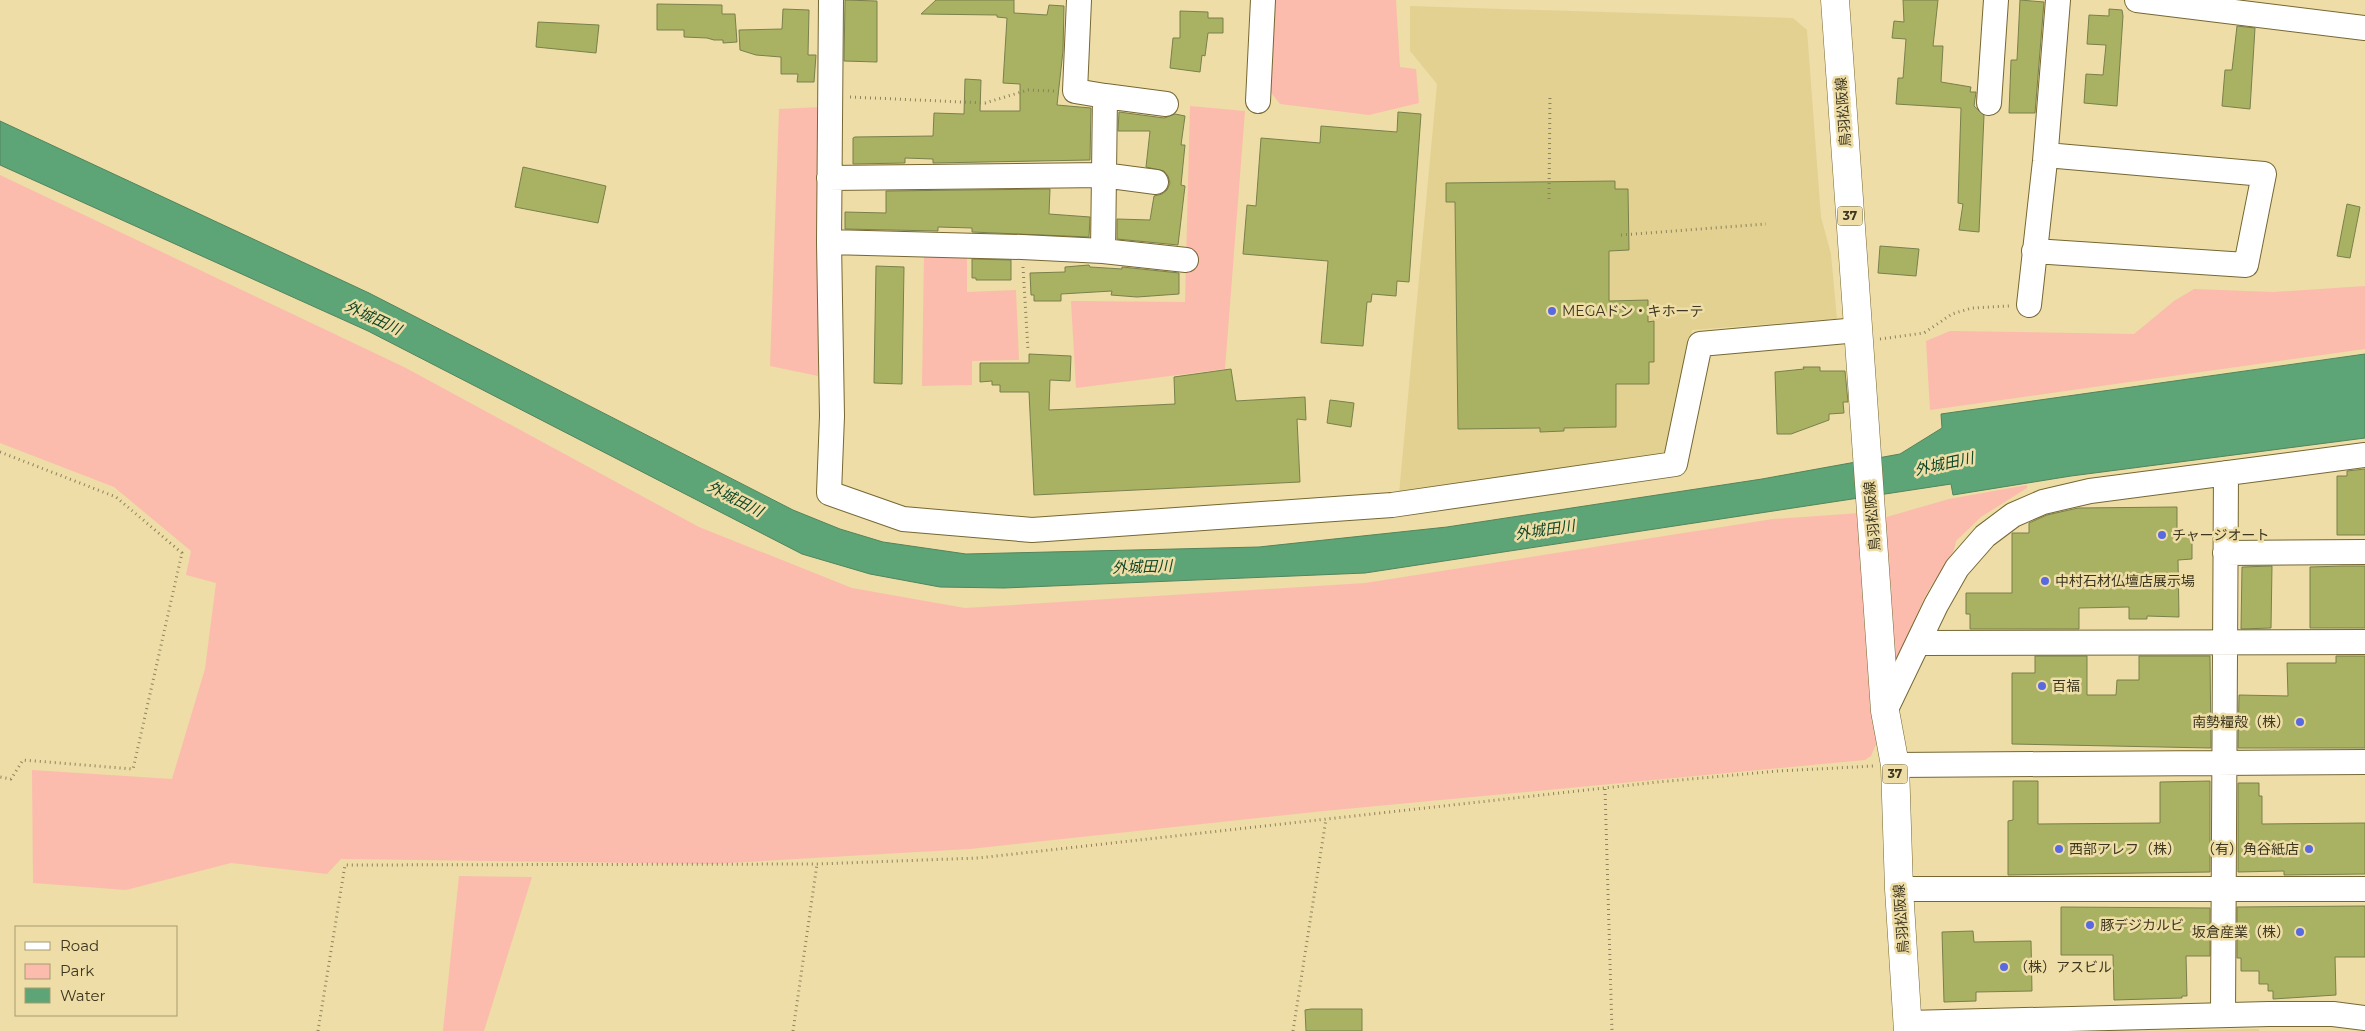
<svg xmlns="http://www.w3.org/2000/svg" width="2365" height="1031" viewBox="0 0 2365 1031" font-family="Montserrat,'Noto Sans JP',sans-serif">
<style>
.built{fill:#e3d191}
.green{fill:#fbbcad}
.water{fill:#5da576;stroke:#53845c}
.building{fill:#a9b163;stroke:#7a804b}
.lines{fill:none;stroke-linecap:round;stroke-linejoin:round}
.minor-casing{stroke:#766733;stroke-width:26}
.major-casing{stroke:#766733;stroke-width:29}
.path{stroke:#8d825c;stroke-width:3;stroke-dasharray:1 4;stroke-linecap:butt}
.minor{stroke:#fff;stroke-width:24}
.major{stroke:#fff;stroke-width:28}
.poi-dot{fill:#5969df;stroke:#eedda6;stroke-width:2}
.labels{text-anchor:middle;stroke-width:5;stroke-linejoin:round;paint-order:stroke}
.shield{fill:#eedda6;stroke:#726948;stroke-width:1}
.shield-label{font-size:12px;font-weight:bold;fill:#3d3720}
.street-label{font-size:14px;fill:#3d3720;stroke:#eedda6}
.poi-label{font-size:14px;fill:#3d3720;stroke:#eedda6;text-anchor:start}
.water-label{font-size:15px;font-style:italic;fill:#0f4727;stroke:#eedda6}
</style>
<rect width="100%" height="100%" fill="#eedda6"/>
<!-- built -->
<path class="built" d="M1410,6L1793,18L1807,30L1821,217L1831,254L1837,319L1692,330L1670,452L1399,494L1437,84L1410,51Z
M2259,1029V1031H2143Z"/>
<!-- green -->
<path class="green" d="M1274,0H1396L1400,67L1416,69L1419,103L1369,115L1280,104L1265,85Z
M1190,106L1245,111L1225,369L1076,388L1071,301L1185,302Z
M821,107L818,376L770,366L779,109Z
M0,175L406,368L699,527L852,588L965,608L1365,583L1773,519L1860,513L1877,742L1871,756L1865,760L1324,811L970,849L712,864L341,859L327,874L231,863L126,890L33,883L32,770L172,779L205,669L216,583L186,575L191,551L114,487L0,443Z
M924,253L967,254V292L1016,290L1019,360L972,361V385L922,386Z
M2365,286V349L1930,410L1926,341L1950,331L2134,334L2174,301L2194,289L2273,292Z
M2027,485V488L1981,517L1956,541C1954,559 1935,577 1926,595C1912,622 1903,650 1896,680L1883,518L1949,499Z
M459,876L532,877L484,1031H443Z"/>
<!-- water -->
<path class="water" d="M0,121L369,293L793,510L840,529L883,542L966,554L1259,547L1447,527L1762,479L1900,454L1942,428L1941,414L2365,354V438L2071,476L1953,495L1951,484L1365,573L1004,588L940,587L870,574L802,554L368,331L0,165Z"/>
<!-- building -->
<path class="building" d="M845,0L877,1V62L844,61Z
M936,0H1014V13L1047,15L1049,5L1064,6L1063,51L1057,105L1091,108L1090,160L933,163V159L905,158V163L853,164V138L855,137L933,136L934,113L964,114L965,79L981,80L980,111H1020V84L1003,83L1007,18L997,17V15L921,14Z
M1903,0H1938L1933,46H1943L1941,82L1971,87L1970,92H1976L1974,106L1984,115L1979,232L1959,230L1963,204L1958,203L1961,108L1896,104L1898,78H1903L1906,39L1892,38L1894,21L1904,22Z
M2020,0L2044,2L2035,113H2009L2011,60H2017Z
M657,4L722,5V14H735L737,42L723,43V40H714L707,38L684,37V30H657Z
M783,9L809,10L808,55H816L814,82H797L798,74H781V57L756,55L740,50L739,30L782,29Z
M2109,9L2122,10L2123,16L2117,106L2084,103L2086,74L2103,75L2106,45L2087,44L2089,15L2109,16Z
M1180,11L1208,12V18H1223V33H1208L1205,56L1202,55L1200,72L1170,68L1173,38H1180Z
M538,22L599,25L596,53L536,47Z
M2237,26L2255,28L2250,109L2222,106L2225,70H2232Z
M1119,112L1164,118L1175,114L1185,116L1181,145H1185L1181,185L1185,186L1178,245L1117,239V219L1150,220L1154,196L1162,194L1167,190L1170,183L1168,176L1164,171L1146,167L1150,131H1118Z
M1398,112L1421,114L1409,282L1397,281L1396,296L1372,294L1371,302H1367L1363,346L1321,343L1328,261L1243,254L1247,205L1256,206L1261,138L1320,143L1321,126L1397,132Z
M523,167L606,186L598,223L515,207Z
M1615,181V189H1628L1629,250L1609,251V301L1648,300V322L1654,321V362H1649V384H1616V427L1564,428V431L1540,432V428L1458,429L1455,202H1446V183Z
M1050,189L1049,214L1090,217L1089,237L972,232V228L938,227V231L845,229V212L886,213V191Z
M2347,204L2360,207L2350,258L2337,256Z
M1880,246L1919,249L1916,276L1878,273Z
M972,259L1011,260V280H976V278H972Z
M1089,265L1090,267L1122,269V267L1179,273V294L1137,297L1111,295L1112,291L1061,294V301H1034V295H1031L1030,273L1065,272V267Z
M876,266L904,267L902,384L874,383Z
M1029,354L1071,356L1070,381L1050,380L1049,410L1175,404L1174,377L1231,369L1236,401L1305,397L1306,420L1297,419L1300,482L1034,495L1029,392H1000V385H992V381L980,382V363H1029Z
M1803,367H1820V371H1845L1848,402H1843L1844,413L1829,414V420L1791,434H1777L1775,372L1804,369Z
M1330,400L1354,403L1351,427L1327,423Z
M2365,469V535H2337V476H2347V471Z
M2177,507V534H2192V559L2178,560L2179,617L2147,616V619H2129V607L2079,608V629H1970V614H1966V593H2012V533H2029V523L2047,515L2078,508Z
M2272,566L2271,628L2241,629L2242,567Z
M2343,566H2365V628H2310V567Z
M2035,656H2087V695H2116L2117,680H2139V656H2210L2211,748L2012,744V673H2035Z
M2336,656H2365V748H2238L2239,695L2288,696L2287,663H2336Z
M2013,781H2038V824L2160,823V782L2210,781V872L2008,875V821L2013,820Z
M2238,783H2259V796H2262V824L2365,823V874L2284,875V871L2238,872Z
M2365,906V957H2335L2336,995L2273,999V991H2268V984H2259V971H2241V958H2237V907Z
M2061,907L2210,908V956H2186L2187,996H2182V998L2114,1000L2113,955H2061Z
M1973,931L1974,942L2031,941L2032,991L1976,992V1001L1944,1002L1942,932Z
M1311,1009H1362V1031H1306L1305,1010Z"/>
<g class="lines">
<defs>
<path id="minor" d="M831,0L829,242L832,416L829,493L903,519L1032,530L1392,505L1675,464L1700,344L1858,330
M2137,0L2365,28
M1105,96L1166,104
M1258,101L1263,0
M1989,103L1996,0
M829,178L1103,175L1156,182
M829,242L1022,247L1103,251L1105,96L1075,91L1079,0
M1103,251L1186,260
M2034,251L2246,265L2264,174L2046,155
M2029,305L2045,161L2058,0
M2225,553L2365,552
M1920,643L2365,642
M1885,711L1936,605L1957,568L1985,536L2013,515L2043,502L2090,491L2365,455
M1895,765L2365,762
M1899,889H2365
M2223,1015L2226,473
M1908,1023L2269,1014H2333L2365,1018"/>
<path id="major" d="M1835,0L1885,711L1895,765L1899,889L1908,1031"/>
</defs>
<!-- minor casing -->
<use href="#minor" class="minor-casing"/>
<!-- major casing -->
<use href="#major" class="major-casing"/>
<!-- path -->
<path class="path" d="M850,97L985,103L1028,90L1054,91
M1549,199L1550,94
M1621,235L1766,224
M1023,267L1028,350
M1880,339L1924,333L1952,314L1972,308L2009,306
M0,452L116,497L182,553L133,769L23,760L11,779L0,777
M1605,789L1612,1031
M318,1031L345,865L817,864L978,858L1658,782L1778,771L1874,766
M793,1031L817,864
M1293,1031L1326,819"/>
<!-- minor -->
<use href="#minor" class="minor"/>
<!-- major -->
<use href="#major" class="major"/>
</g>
<!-- markers -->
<g class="poi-dot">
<circle cx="1552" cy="311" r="5"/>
<circle cx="2162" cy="535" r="5"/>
<circle cx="2045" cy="581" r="5"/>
<circle cx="2042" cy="686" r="5"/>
<circle cx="2300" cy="722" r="5"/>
<circle cx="2059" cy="849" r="5"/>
<circle cx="2309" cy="849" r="5"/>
<circle cx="2090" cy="925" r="5"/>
<circle cx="2300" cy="932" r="5"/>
<circle cx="2004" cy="967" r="5"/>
</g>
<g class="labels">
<!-- shield labels -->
<g class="shield">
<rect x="1837.5" y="206.5" width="25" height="19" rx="4"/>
<rect x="1882.5" y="764.5" width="25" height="19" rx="4"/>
</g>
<g class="shield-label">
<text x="1850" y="220">37</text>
<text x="1895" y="778">37</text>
</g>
<!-- street labels -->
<g class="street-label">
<text transform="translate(1843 112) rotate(-94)" y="5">鳥羽松阪線</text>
<text transform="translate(1872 516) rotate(-95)" y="5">鳥羽松阪線</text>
<text transform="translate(1901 919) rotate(-94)" y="5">鳥羽松阪線</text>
</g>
<!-- poi labels -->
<g class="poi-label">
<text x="1562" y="316">MEGAドン・キホーテ</text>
<text x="2172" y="540">チャージオート</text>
<text x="2055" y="586">中村石材仏壇店展示場</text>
<text x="2052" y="691">百福</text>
<text x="2290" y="727" text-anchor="end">南勢糧殻（株）</text>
<text x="2069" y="854">西部アレフ（株）</text>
<text x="2299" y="854" text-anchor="end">（有）角谷紙店</text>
<text x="2100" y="930">豚デジカルビ</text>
<text x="2290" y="937" text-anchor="end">坂倉産業（株）</text>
<text x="2014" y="972">（株）アスビル</text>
</g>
<!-- water labels -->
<g class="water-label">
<text transform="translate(373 318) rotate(25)" y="5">外城田川</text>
<text transform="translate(1944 464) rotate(-12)" y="5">外城田川</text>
<text transform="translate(735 499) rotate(27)" y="5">外城田川</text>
<text transform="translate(1545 530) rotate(-8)" y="5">外城田川</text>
<text transform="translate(1142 567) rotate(-2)" y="5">外城田川</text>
</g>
</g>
<!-- legend -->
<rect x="15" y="926" width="162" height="90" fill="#eedda6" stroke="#a79b70"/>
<rect x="25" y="942" width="25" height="8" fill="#ffffff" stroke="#a79b70"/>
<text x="60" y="951" font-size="15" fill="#3d3720">Road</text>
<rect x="25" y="964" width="25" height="15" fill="#fbbcad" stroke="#a79b70"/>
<text x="60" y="976" font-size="15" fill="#3d3720">Park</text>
<rect x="25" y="988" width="25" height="15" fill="#5da576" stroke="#a79b70"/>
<text x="60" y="1001" font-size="15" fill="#3d3720">Water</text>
</svg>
